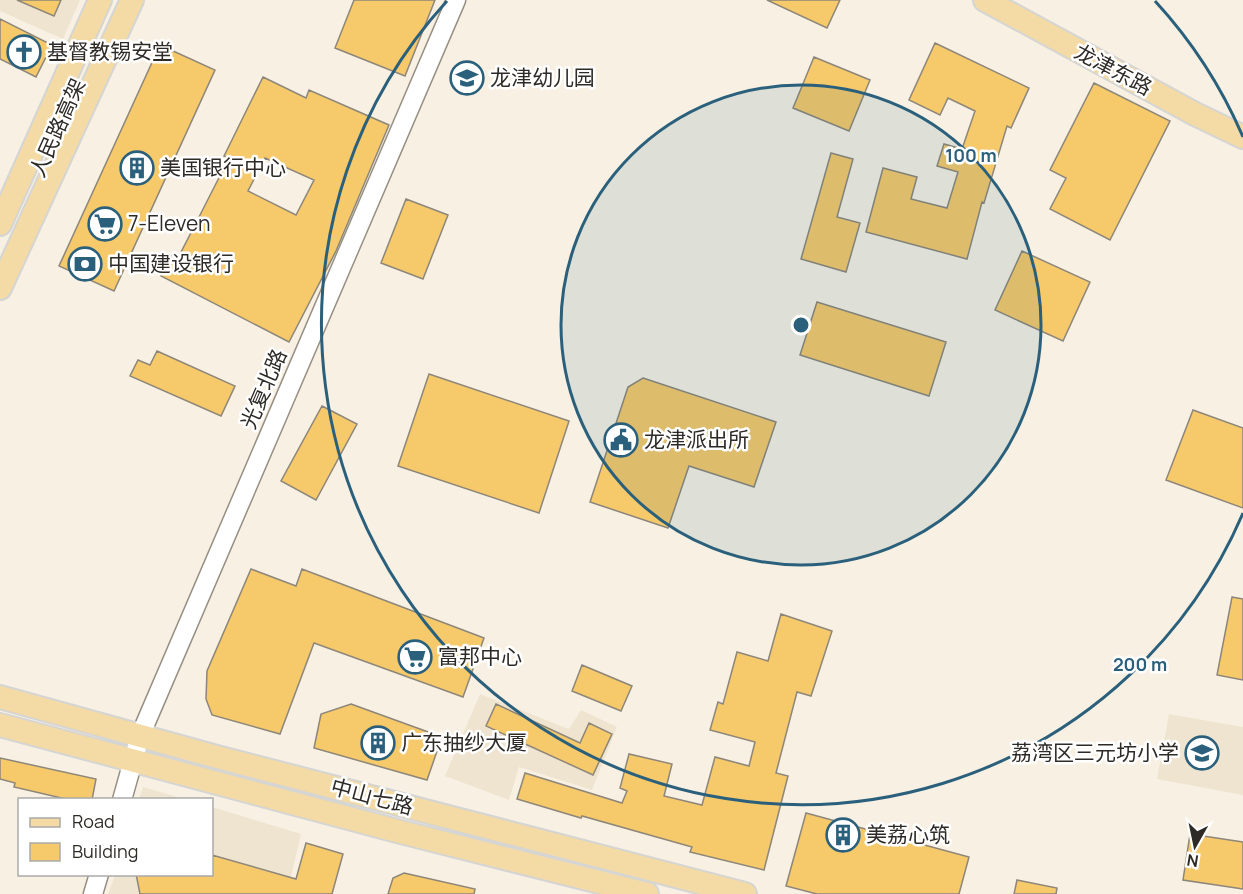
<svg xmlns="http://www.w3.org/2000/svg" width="1243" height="894" viewBox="0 0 1243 894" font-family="Manrope,'Noto Sans SC',sans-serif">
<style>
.built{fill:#efe4d0}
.building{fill:#f6c96a;stroke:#8d867a;stroke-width:1.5;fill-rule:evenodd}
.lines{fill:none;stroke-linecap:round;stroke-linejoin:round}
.minor-casing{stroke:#968f83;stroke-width:21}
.major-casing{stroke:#d5d5d4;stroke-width:26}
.minor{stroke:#fff;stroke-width:18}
.major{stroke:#f4daa4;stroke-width:22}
.ring{fill:none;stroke:#2b607c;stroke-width:3}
.labels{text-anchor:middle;stroke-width:5;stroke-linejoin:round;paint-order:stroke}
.poi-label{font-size:21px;fill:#2e2b26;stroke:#fff;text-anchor:start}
.street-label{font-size:21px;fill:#2e2b26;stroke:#fff}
.centre{fill:#2b607c;stroke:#fff;stroke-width:3}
.ring-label{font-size:18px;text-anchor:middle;font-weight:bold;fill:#2b607c;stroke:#fff;stroke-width:5;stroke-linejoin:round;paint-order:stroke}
</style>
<rect width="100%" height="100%" fill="#f8f1e3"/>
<!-- built -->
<path class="built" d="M0,0H80L63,39L0,11Z
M480,694L569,729L581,710L617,727L592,790L519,767L509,800L445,776Z
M1169,714L1243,727V795L1157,779Z
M143,787L184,799H139Z
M212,807L301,834L287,894H108L115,875L212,874Z"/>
<!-- building -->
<path class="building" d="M17,0H61L54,16Z
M354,0H435L405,76L335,48Z
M767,0H840L827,28Z
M0,19L52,45L36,77L0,59Z
M935,43L1029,88L1011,128L1007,126L984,203L982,202L967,259L866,232L883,168L917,177L911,199L947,208L958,172L937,166L944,144L962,149L975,111L948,98L940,115L909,100Z
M160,45L215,70L114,291L59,266Z
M814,57L870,80L849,131L793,108Z
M263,77L306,98L309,90L389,125L336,251L289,342L161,276L172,255L178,258L199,217L229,158L224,156ZM265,158L314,180L296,215L248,191Z
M1094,83L1170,121L1110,240L1050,209L1066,178L1050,170Z
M831,153L853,159L837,217L860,223L846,272L801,259Z
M406,199L448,215L423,279L381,263Z
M1022,251L1090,282L1063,341L995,310Z
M817,302L946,342L929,396L800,355Z
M157,351L235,386L221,416L130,376L138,360L150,365Z
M429,374L569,421L539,513L398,466Z
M643,378L776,422L754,487L689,466L668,528L590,502L628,387Z
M322,406L357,424L316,500L281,481Z
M1193,410L1243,428V508L1166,480Z
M251,569L296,586L302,569L484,638L463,697L314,643L280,734L212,715L206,699L207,671Z
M1232,597L1243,599V680L1217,675Z
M781,614L832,631L811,696L797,692L776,773L788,776L764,870L690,852L692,847L582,816L581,818L517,799L525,773L622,803L627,791L620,788L629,754L672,764L664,796L702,805L715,757L749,766L755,742L710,730L718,702L723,704L737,652L768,661Z
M582,665L632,686L621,711L572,691Z
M351,704L442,737L427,780L314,748L321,714Z
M496,704L580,743L589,723L612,734L593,775L486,726Z
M0,758L96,779L92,800H70L14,787L15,783L0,779Z
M806,813L969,857L959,894H817L786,886Z
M1190,834L1243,842V889L1183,880Z
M306,843L343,854L332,894H140L136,874H212V855L296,879Z
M404,873L475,889L474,894H388L393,878Z
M1017,880L1057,888L1056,894H1014Z"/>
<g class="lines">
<defs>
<path id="minor" d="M122,800L140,736L456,0
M93,894L99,874"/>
<path id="major" d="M985,0L1195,114L1243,137
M0,224L100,0
M0,288L132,0
M0,697L217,757L745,894
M0,725L397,831L647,894"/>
</defs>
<!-- minor casing -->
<use href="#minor" class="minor-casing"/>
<!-- major casing -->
<use href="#major" class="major-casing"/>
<!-- minor -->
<use href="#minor" class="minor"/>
<!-- major -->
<use href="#major" class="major"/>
</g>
<!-- distance rings -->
<circle cx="801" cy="325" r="240" fill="#2b607c" fill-opacity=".12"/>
<g class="ring">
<circle cx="801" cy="325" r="240"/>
<path d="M1243 513A480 480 0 1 1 447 1M1155 1A480 480 0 0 1 1243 137"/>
</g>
<!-- icons -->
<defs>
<symbol id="church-ring" viewBox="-11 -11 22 22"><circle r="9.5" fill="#fff" stroke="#2b607c" stroke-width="1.5"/><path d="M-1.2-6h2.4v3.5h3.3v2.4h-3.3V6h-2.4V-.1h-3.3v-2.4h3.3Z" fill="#2b607c"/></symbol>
<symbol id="school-ring" viewBox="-11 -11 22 22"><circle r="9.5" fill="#fff" stroke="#2b607c" stroke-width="1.5"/><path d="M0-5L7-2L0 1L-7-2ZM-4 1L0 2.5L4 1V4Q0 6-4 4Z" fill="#2b607c"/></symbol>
<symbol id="building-ring" viewBox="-11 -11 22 22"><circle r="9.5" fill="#fff" stroke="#2b607c" stroke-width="1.5"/><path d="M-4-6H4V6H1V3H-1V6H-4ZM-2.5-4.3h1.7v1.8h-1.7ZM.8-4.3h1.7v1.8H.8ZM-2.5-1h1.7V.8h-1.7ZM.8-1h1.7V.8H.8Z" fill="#2b607c"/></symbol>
<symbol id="supermarket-ring" viewBox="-11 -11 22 22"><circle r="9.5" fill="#fff" stroke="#2b607c" stroke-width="1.5"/><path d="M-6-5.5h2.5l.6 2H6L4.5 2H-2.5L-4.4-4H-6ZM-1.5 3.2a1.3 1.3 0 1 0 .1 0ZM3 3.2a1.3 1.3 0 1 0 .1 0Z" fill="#2b607c"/></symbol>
<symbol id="bank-ring" viewBox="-11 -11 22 22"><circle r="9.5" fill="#fff" stroke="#2b607c" stroke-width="1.5"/><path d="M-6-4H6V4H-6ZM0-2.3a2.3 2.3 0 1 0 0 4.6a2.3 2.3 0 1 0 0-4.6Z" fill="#2b607c"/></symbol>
<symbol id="civic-ring" viewBox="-11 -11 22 22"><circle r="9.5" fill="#fff" stroke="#2b607c" stroke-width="1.5"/><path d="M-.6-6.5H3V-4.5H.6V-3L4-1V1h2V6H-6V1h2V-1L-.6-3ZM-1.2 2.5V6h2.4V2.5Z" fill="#2b607c"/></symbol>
</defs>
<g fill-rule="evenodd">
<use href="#church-ring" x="5" y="33" width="38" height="38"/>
<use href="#school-ring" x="448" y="59" width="38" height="38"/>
<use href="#building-ring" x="118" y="149" width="38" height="38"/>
<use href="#supermarket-ring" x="86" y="205" width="38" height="38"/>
<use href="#bank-ring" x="66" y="245" width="38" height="38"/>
<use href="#civic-ring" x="602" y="421" width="38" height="38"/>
<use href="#supermarket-ring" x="396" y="638" width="38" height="38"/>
<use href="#building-ring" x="359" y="724" width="38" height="38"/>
<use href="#school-ring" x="1183" y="734" width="38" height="38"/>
<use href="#building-ring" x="824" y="816" width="38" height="38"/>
</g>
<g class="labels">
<!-- poi labels -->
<g class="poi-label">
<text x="47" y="59">基督教锡安堂</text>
<text x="490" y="85">龙津幼儿园</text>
<text x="160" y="175">美国银行中心</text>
<text x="128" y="231">7-Eleven</text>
<text x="108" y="271">中国建设银行</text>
<text x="644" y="447">龙津派出所</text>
<text x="438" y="664">富邦中心</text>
<text x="401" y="750">广东抽纱大厦</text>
<text x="1179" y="760" text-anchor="end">荔湾区三元坊小学</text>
<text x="866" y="842">美荔心筑</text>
</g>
<!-- street labels -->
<g class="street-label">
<text transform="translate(1113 70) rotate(28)" y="7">龙津东路</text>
<text transform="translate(58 128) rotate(-66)" y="7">人民路高架</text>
<text transform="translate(264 389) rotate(-67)" y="7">光复北路</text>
<text transform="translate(372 797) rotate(15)" y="7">中山七路</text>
</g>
</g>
<circle cx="801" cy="325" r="9" class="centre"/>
<g class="ring-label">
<text x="971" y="162">100 m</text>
<text x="1140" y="671">200 m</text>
</g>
<!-- legend -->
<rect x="18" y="798" width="195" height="78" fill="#ffffff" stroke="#abaaa8" stroke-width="1.5"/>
<rect x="30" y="818" width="30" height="9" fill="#f4daa4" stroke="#abaaa8" stroke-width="1.5"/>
<text x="72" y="828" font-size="18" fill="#2e2b26">Road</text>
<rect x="30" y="843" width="30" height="18" fill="#f6c96a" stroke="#abaaa8" stroke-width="1.5"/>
<text x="72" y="858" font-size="18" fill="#2e2b26">Building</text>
<!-- north arrow -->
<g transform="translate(1195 846) rotate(189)" stroke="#ffffff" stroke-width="4.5" paint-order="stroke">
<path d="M0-4.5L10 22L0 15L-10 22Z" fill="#2e2b26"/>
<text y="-9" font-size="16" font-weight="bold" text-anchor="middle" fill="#2e2b26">N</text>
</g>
</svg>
